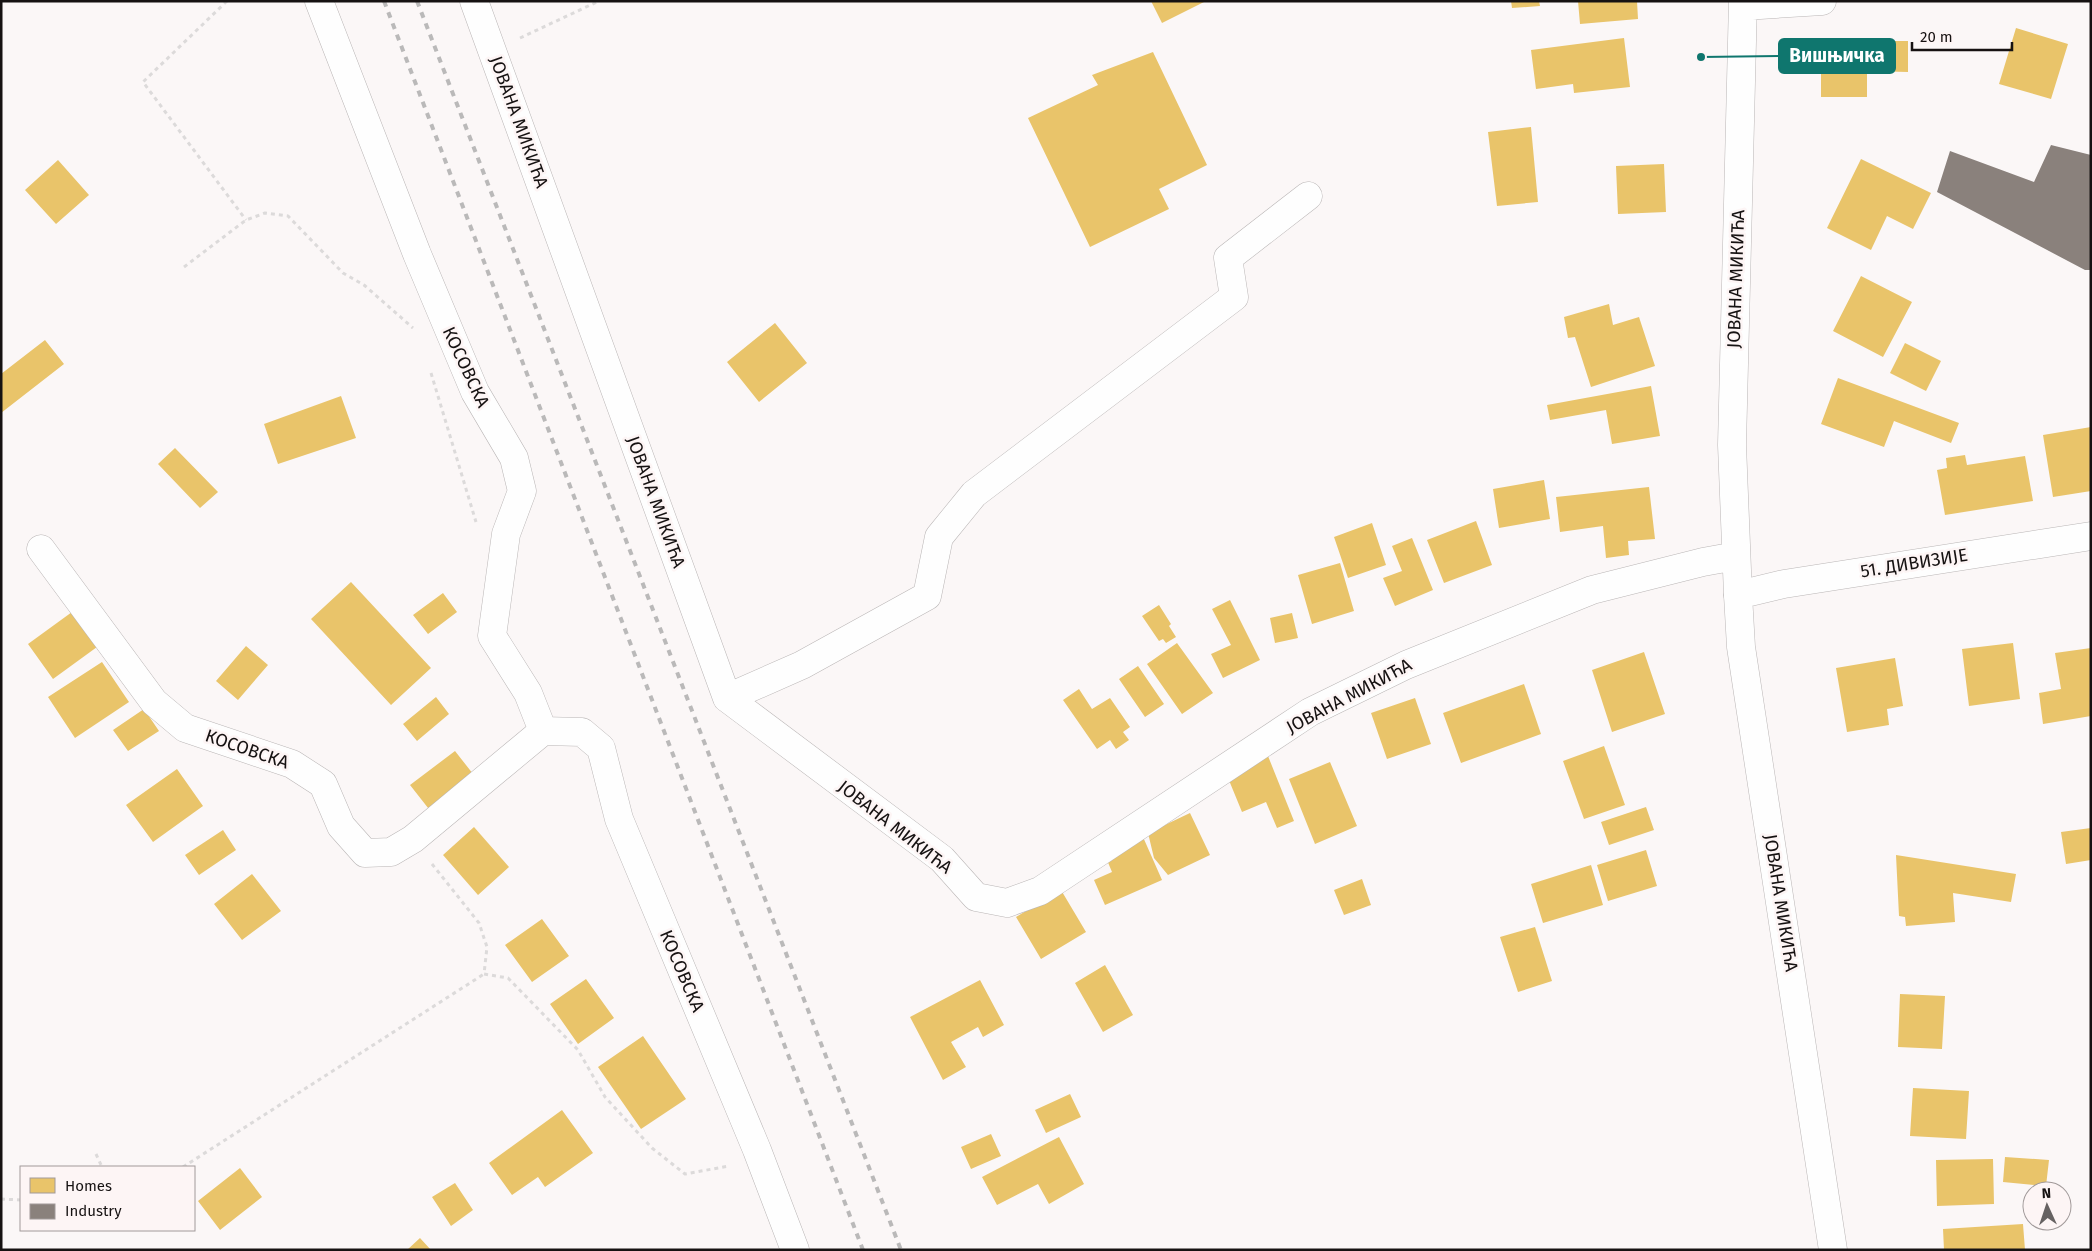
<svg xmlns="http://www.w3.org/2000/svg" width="2092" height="1251" viewBox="0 0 2092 1251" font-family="'Fira Sans',sans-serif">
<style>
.homes{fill:#e9c46a}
.industry{fill:#8a817c}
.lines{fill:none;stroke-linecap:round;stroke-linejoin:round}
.street-casing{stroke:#bab6b6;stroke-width:29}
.secondary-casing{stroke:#bab6b6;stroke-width:29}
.path{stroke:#dcdada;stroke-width:3;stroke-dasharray:4 4;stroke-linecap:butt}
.street{stroke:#fefefe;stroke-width:28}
.secondary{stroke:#fefefe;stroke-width:28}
.rail{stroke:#bab9b9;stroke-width:4;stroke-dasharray:6 6;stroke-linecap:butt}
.labels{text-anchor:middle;stroke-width:5;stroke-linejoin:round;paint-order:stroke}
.street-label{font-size:18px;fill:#161212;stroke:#fdf5f5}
.leader{fill:none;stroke:#0f766e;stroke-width:2}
.callout-dot{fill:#0f766e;stroke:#fdf5f5;stroke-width:2}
.callout{fill:#0f766e;stroke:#0f766e;stroke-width:2}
.callout-label{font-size:19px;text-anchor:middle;font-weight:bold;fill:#fff}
</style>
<rect width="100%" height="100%" fill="#fbf7f7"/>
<!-- homes -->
<path class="homes" d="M1151,1H1206L1162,23Z
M1511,1H1539L1540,6L1512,8Z
M1578,1H1637L1638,19L1580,24Z
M2016,28L2068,44L2051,99L1999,84Z
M1624,38L1630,87L1574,93L1573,84L1536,89L1531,50Z
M1821,41H1908V72L1867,71V97H1821Z
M1153,52L1207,165L1159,189L1169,209L1090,247L1028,118L1098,85L1092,75Z
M1531,127L1538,202L1497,206L1488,132Z
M1861,159L1931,193L1913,229L1887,216L1871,250L1827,228Z
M58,160L89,195L56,224L25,190Z
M1664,164L1666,212L1618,214L1616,166Z
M1861,276L1912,302L1883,357L1833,331Z
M1609,304L1613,325L1639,317L1655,366L1591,387L1575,337L1568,338L1564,317Z
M775,323L807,363L759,402L727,362Z
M45,340L64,364L1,413V374Z
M1905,343L1941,361L1926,391L1890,373Z
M1838,378L1959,423L1951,443L1894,421L1884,447L1821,424Z
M1651,386L1660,436L1612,444L1606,410L1550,420L1547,405Z
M341,396L356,438L278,464L264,424Z
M2091,427V491L2053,497L2043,435Z
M175,448L218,492L200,508L158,464Z
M1965,455L1967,465L2025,456L2033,501L1945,515L1937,470L1947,468L1946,458Z
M1544,480L1550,519L1499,528L1493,489Z
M1649,487L1655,539L1628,541L1629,555L1606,558L1603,526L1560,532L1556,497Z
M1476,521L1492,565L1444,583L1427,540Z
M1372,523L1386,565L1348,578L1334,537Z
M1412,538L1433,590L1395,606L1383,578L1402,571L1392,546Z
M1340,563L1354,611L1312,624L1298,575Z
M351,582L431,668L391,705L311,619Z
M443,593L457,612L428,634L413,615Z
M1230,600L1260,660L1223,678L1211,654L1231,645L1212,609Z
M1159,605L1171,624L1169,626L1176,637L1166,643L1163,639L1159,641L1142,616Z
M72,612L97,647L53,679L28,644Z
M1292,613L1298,638L1275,643L1270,618Z
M1177,643L1213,693L1182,714L1147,664Z
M2013,643L2020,699L1969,706L1962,649Z
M246,646L268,665L238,700L216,681Z
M2091,648V716L2043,724L2039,693L2061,689L2055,653Z
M1644,652L1665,714L1612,732L1592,670Z
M1895,658L1903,706L1887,709L1889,725L1847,732L1836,668Z
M102,662L129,702L75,738L48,697Z
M1138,666L1164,704L1145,717L1119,679Z
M1524,684L1541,734L1461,763L1443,713Z
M1079,689L1092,709L1110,698L1130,727L1123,732L1129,740L1116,749L1110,740L1097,749L1063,700Z
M436,697L449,714L417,741L403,724Z
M1415,698L1431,744L1387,759L1371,713Z
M144,709L159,731L128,751L113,730Z
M1604,746L1625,805L1584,819L1563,761Z
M455,751L477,779L432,813L410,785Z
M1268,756L1294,821L1277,828L1266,802L1242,812L1226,773Z
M1330,762L1357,826L1315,844L1289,779Z
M177,769L203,806L153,842L126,805Z
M1646,807L1654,830L1609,845L1601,822Z
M1190,813L1210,855L1168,875L1154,858L1148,833Z
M474,827L509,867L478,895L443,855Z
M2091,828V860L2066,864L2061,832Z
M223,830L236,850L199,875L185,855Z
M1143,837L1162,880L1105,905L1094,880L1112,872L1104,853Z
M1646,850L1657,886L1608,901L1597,865Z
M1896,855L2016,874L2011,902L1953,893L1955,922L1906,926L1905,917L1899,916Z
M1591,865L1603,905L1543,923L1531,884Z
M252,874L281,911L242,940L214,904Z
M1362,879L1371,905L1344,915L1334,890Z
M1061,890L1086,932L1041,959L1016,917Z
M542,919L569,956L532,982L505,945Z
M1535,927L1552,981L1518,992L1500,937Z
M1105,965L1133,1015L1103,1032L1075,983Z
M586,979L614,1018L578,1044L550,1004Z
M980,980L1004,1025L983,1037L978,1027L951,1042L966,1067L943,1080L910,1017Z
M1900,994L1945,996L1942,1049L1898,1047Z
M643,1036L686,1099L641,1129L598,1067Z
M1913,1088L1969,1091L1966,1139L1910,1136Z
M1070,1094L1081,1117L1046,1133L1035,1110Z
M562,1110L593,1153L545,1187L538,1177L512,1195L489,1163Z
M991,1134L1001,1156L971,1169L961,1147Z
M1059,1137L1084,1184L1049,1204L1038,1184L997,1205L982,1177Z
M2005,1157L2049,1160L2046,1186L2003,1182Z
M1993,1159L1994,1204L1937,1206L1936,1160Z
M240,1168L262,1197L220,1230L198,1201Z
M455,1183L473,1210L451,1226L432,1197Z
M2023,1224L2025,1250H1944L1943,1229Z
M420,1238L431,1250H407Z"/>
<!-- industry -->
<path class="industry" d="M2051,145L2091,155V270H2085L1937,192L1950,151L2034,182Z"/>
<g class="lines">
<defs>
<path id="street" d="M319,1L417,254L475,392L514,458L522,491L506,534L492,636L528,693L543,731
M474,1L727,698L942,859L976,897L1007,903L1040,891L1310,712L1406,665L1592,590L1703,562L1736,556
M1744,6L1822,1
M41,549L154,702L185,728L292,764L323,784L341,826L365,853L391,852L413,839L543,731L582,732L601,748L619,819L757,1150L795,1250
M1738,595L1732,445L1743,1
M727,698L802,665L927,596L939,537L974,494L1234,297L1228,258L1308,196"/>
<path id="secondary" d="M1833,1250L1741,647L1738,595L1784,584L2091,536"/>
</defs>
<!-- street casing -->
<use href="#street" class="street-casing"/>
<!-- secondary casing -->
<use href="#secondary" class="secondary-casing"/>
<!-- path -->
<path class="path" d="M227,1L143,82L246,220
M520,38L599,1
M184,267L246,220L265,213L288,216L343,273L364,285L413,328
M431,373L476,522
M432,864L479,923L487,947L484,974L508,978L578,1050L605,1097L652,1148L685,1174L729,1166
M96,1154L102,1167
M183,1167L484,974
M1,1199L21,1200"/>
<!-- street -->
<use href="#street" class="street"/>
<!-- secondary -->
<use href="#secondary" class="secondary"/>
<!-- rail -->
<path class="rail" d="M384,1L863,1250
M417,1L901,1250"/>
</g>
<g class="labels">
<!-- street labels -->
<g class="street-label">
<text transform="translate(519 122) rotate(70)" y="6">ЈОВАНА МИКИЋА</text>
<text transform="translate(1736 279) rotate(-88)" y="6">ЈОВАНА МИКИЋА</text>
<text transform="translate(466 367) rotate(65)" y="6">КОСОВСКА</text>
<text transform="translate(656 502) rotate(70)" y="6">ЈОВАНА МИКИЋА</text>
<text transform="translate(1914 563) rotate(-9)" y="6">51. ДИВИЗИЈЕ</text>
<text transform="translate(1349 696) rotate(-28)" y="6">ЈОВАНА МИКИЋА</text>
<text transform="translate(247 749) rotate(19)" y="6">КОСОВСКА</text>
<text transform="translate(895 827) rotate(38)" y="6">ЈОВАНА МИКИЋА</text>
<text transform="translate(1781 903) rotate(81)" y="6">ЈОВАНА МИКИЋА</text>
<text transform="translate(682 971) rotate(67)" y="6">КОСОВСКА</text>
</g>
</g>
<!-- callouts -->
<path class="leader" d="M1701 57L1779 56"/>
<circle class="callout-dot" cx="1701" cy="57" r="5"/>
<rect class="callout" x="1779" y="39" width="116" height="34" rx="5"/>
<g class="callout-label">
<text x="1837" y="62">Вишњичка</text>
</g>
<!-- border -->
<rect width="2092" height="1251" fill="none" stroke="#161212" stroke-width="5"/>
<!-- legend -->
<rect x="20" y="1166" width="175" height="65" fill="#fdf5f5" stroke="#a19a9a"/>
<rect x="30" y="1178" width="25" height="15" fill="#e9c46a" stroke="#a19a9a"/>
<text x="65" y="1191" font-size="15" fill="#161212">Homes</text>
<rect x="30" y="1204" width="25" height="15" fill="#8a817c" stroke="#a19a9a"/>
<text x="65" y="1216" font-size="15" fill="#161212">Industry</text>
<!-- north arrow -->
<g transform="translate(2047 1206) rotate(357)"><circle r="24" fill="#fdf5f5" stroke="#a19a9a"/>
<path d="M0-4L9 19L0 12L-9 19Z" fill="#666262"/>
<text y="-8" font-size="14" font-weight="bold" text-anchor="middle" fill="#161212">N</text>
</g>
<!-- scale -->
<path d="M1912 42v8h100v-8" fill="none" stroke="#161212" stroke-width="2.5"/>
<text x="1920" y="42" font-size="15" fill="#161212" stroke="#fdf5f5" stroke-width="4" paint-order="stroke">20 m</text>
</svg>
